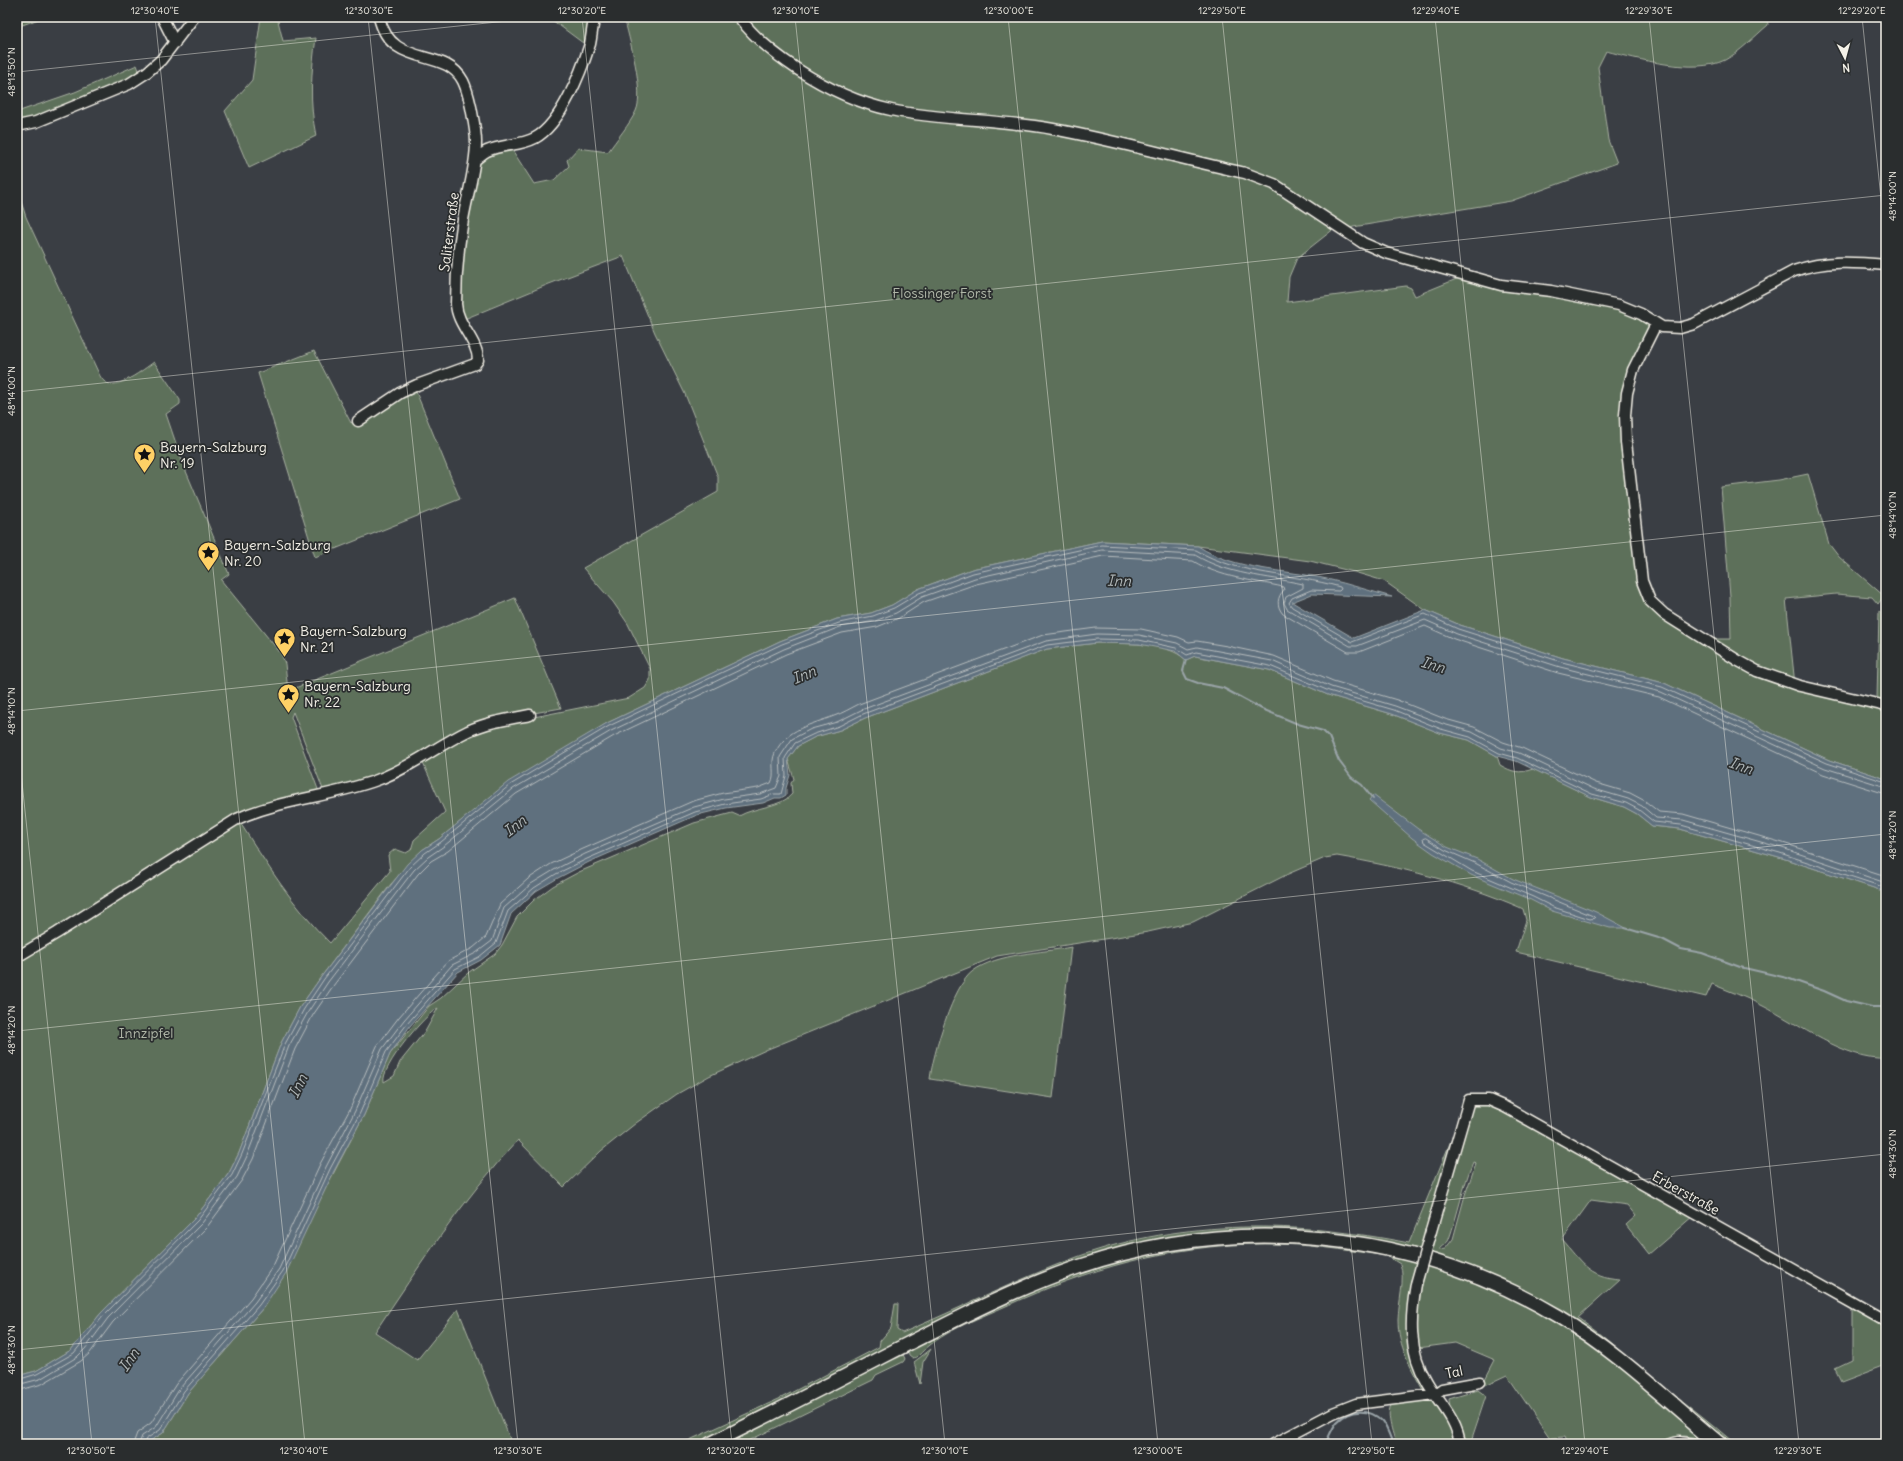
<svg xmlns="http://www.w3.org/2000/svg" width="1903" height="1461" viewBox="0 0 1903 1461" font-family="Delius,sans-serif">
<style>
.green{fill:#5d705a;stroke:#a8b0a1;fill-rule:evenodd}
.water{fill:#5e707e;stroke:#9aa4a8}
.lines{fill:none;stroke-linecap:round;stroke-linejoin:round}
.shore{stroke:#b8bdbe;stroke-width:1}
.stream{stroke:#9aa4a8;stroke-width:2}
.minor-casing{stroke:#f4f1e8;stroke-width:13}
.major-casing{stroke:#f4f1e8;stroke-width:16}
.minor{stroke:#2a2d2e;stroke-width:10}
.major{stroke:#2a2d2e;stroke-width:13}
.minor-bridge-casing{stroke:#f4f1e8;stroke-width:13;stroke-linecap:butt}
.minor-bridge{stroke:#2a2d2e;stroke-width:10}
.ticks{fill:none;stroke:#f4f1e8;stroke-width:1;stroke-opacity:0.45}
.labels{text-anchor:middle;stroke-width:3.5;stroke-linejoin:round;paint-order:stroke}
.street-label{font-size:14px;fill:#f4f1e8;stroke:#2a2d2e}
.park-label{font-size:14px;fill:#b0b7a8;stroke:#2a2d2e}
.poi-label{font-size:14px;fill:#f4f1e8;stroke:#2a2d2e;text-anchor:start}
.water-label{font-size:15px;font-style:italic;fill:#b0b7b8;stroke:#2a2d2e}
.neatline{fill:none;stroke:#f4f1e8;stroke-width:1.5}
.ticks-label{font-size:10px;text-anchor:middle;fill:#f4f1e8}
</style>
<rect width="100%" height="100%" fill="#3a3e44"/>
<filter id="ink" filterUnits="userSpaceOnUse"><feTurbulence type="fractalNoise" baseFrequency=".025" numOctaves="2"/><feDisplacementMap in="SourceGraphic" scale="8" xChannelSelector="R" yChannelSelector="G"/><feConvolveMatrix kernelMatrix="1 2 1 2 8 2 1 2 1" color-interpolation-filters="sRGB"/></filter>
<g filter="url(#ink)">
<!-- green -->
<path class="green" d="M17,17H44L17,27Z
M261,17H277L283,41L316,38C311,72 309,102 316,136L249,168L225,111L252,80Z
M548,17H593L587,46Z
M624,17H1767L1768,25C1755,36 1740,52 1725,60C1694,75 1638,59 1606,51L1598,67L1608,140L1617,163L1511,201L1353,227L1346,231L1335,228L1297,258L1289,277L1287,302L1406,286L1411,288L1415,296L1459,278L1589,297L1656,324L1625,394L1648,603L1714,639H1731L1730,596L1721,487L1779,480L1808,474L1829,544L1839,557L1884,596L1878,604L1872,597L1836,594L1786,599L1795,685L1886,708V779L1829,760L1664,683L1563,658L1460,625L1425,610L1384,581L1354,572L1310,561L1198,546L1102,541L972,569L918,589L892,605L871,613L837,619L780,641L607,723L466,817L439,839L422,850L391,884L321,977L300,1007L281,1043L239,1153L229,1173L195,1218L101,1313L71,1350L36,1371L17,1376V959L239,821C266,863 293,907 330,943L390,871L388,855L395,849L406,853L411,850L414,840L445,812L422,761L457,740L494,725L629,698L645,688L650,680V669L628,624L613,602L583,568L718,492V477L685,394L655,333L623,256L549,284L462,320L458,308L460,265L477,164L490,153L511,148L534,184L554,180L569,166L567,160L578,148L608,152C616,140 630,124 636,111C645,92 629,38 624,17Z
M137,65L140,73L110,90L17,124V112L75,92Z
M17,189L26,217L99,374C100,376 102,380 105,382C117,391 144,369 154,362L180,400V404L166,414L183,464L229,574L221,580L282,655L285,664L288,691L515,598L561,708L496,720L402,767L324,792L293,712L291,717L319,792L267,805L17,956Z
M314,351L351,423L385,401L414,387L460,499L315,557L258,373Z
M1879,611L1886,617V701L1877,699Z
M1097,643C1123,644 1167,641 1186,660L1195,656L1269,670L1328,695L1392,714L1440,733L1469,740L1497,756L1500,765C1512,772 1519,774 1533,769L1591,797L1624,807L1637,814L1652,826L1680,829L1779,857L1886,892V1058C1847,1061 1797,1023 1763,1006C1746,997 1729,991 1712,984L1706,997L1516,952L1526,920L1523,909L1519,907C1461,882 1400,867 1337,856L1325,858L1288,874L1193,922L1148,932L997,956L768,1049L709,1076L677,1094L636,1123L601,1151L564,1187L518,1140C463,1199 419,1266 375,1332L417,1360L458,1309L512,1444H145L163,1433L188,1393L263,1308L364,1115L390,1054L429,1006L441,998L469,972L495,954L502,945L517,917L534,900L553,886L579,872L694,823L732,813L739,816C754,807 782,807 792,794L791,783L794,779L788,759L798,746L815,737L840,730L865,718L1047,649ZM438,1008L426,1030L400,1062L394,1076L384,1082C380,1068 425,1014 438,1008Z
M1071,947L1053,1098L930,1079C933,1054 953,985 973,971C998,953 1042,953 1071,947Z
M1468,1099L1470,1109C1480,1098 1493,1106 1505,1110L1693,1216L1649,1254L1626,1225L1636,1216L1627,1205L1591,1200L1562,1240C1581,1261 1588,1277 1620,1279L1578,1317C1608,1338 1634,1363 1663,1386C1687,1406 1711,1423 1734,1444H1726L1585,1327L1391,1244L1349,1236L1299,1231H1233L1187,1236L1115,1251L698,1444H681L781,1398L879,1347L880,1341L891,1328L895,1304H898L897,1330L902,1333C961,1308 1018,1279 1077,1257C1184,1218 1299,1221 1409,1243ZM1473,1162L1476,1163L1465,1195L1453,1239L1445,1249L1439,1250C1441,1245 1447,1245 1449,1239C1458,1214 1463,1186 1473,1162Z
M1221,1241L1325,1243L1418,1261L1408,1310L1426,1389L1423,1390C1411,1368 1398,1346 1398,1320C1398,1305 1406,1277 1400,1264L1387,1256C1345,1250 1302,1243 1260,1244C1170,1245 1087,1269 1006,1306C975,1320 940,1332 917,1357L913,1358L909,1355L908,1350L913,1346L1041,1286L1134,1255Z
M1427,1263L1518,1298L1604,1352L1713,1444H1705L1696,1437L1685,1436L1673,1437L1648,1444H1568L1565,1437L1550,1438L1507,1375L1481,1387L1495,1360L1455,1343L1418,1348L1415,1321L1421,1285Z
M1852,1305L1886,1324V1364L1841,1381L1835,1369L1852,1361Z
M931,1349L923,1362L920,1384L914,1362Z
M902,1352L905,1359L903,1362L876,1375L873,1380L742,1444H721Z
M1478,1390L1486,1396L1470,1444L1463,1443L1450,1407L1449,1399Z
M1431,1398C1447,1407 1451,1427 1457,1444H1396C1393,1433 1385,1413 1392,1404Z"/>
<!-- water -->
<path class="water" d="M1102,541L1198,546C1236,571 1284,569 1327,579C1349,584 1370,591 1392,597L1312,594L1292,602L1354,638L1425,610L1460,625L1563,658L1664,683L1829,760L1886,779V892L1779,857L1680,829L1652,826L1637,814L1624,807L1591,797L1516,761L1497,756L1469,740L1440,733L1392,714L1328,695L1269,670L1195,656L1186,660L1175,651L1139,644L1097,643L1047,649L865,718L840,730L815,737L798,746L788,759L790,775L786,788V795L781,798H775L763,803L726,808L697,815L589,862L558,878L536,891L511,914L500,945L481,960L458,972L410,1026L390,1054L364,1115L334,1171L286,1273L263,1308L188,1393L163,1433L145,1444H17V1376L36,1371L71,1350L101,1313L195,1218L229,1173L239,1153L281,1043L300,1007L321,977L407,864L422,850L439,839L508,782L607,723L780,641L837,619L871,613L892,605L918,589L972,569Z
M1373,795L1418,829L1447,847L1477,859L1513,879L1596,912L1626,928H1610L1552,911L1531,900L1471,875L1433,853L1412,838L1369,800Z"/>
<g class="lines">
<!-- shore -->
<path class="shore" d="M1426,838L1445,850L1475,863L1511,882L1593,916L1595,918L1590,919L1553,907L1533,897L1472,871L1424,842L1423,839Z
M17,1380L37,1374L74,1353L104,1315L198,1220L232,1175L242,1154L285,1044L304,1009L324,979L410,867L425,853L441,842L510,785L609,726L782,644L839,623L873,616L894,608L919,593L973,573L1102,545L1196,550C1240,576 1292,573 1340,587L1341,589L1339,591L1311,590L1292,598L1289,603L1292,607L1352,642L1425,614L1458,629L1562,662L1662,687L1827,763L1886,782
M17,1385L40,1379L77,1357L85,1349L108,1318L202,1223L237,1177L247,1156L289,1046L308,1012L328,982L414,870L428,857L444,846L513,789L611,731L784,649L840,627L875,621L896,613L922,597L975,578L1102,550L1195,555C1228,575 1266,576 1303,584V588L1286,597L1284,603L1287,609L1350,646H1357L1425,620L1457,634L1560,667L1661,692L1825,768L1886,787
M17,1391L42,1384L81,1361L90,1353L113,1322L207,1227L242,1180L253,1159L295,1049L313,1015L333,986L418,874L431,861L448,851L516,794L614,736L786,654L842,633L877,627L899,618L924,602L976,584L1103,556L1193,561C1221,578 1252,580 1283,587L1284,590C1277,597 1276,606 1283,614L1348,652H1359L1425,626L1454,639L1558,673L1659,697L1823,774L1886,794
M133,1444L137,1433L151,1423L176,1384L251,1298L273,1266L320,1164L350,1109L377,1046L399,1017L448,961L473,948L486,937L500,904L528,879L551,864L583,849L693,801L723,793L758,788L771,783C776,774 770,763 775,753C787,728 811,725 834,716C843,713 851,708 859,704L1043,635L1096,628L1141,629L1178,637L1189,642L1197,641L1227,646L1274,656L1333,681L1397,700L1445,719L1474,727L1503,742L1522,748L1596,783L1630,793L1645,801L1659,812L1683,814L1783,843L1886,876
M139,1444L142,1436L156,1427L180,1388L255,1302L279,1269L326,1167L355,1111L382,1049L404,1020L452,965L476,953L492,941L504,908L531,884L554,870L585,854L694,807L724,799L760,794L776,788L781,776L780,757L792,739L811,729L837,722L861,710L1046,641L1097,634L1139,635L1177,643L1188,649L1197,647L1272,661L1331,687L1395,706L1443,724L1472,732L1501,748L1519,753L1594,789L1628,799L1642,806L1656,818L1683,820L1782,848L1886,883
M144,1444L146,1439L160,1430L184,1391L259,1305L283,1271L330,1169L360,1113L386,1052L407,1024L455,969L479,957L496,943L508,911L534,888L556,874L587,859L695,812L725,804L761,799L774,794H781L786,776L785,758L795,743L814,734L839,726L863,714L1047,645L1097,639L1139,640L1176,648L1187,655L1196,652L1270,666L1329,691L1394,710L1441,729L1470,737L1499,753L1517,758L1592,794L1626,803L1639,810L1654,822L1681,825L1780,853L1886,888"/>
<!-- stream -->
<path class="stream" d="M1186,660L1183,671L1187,679L1198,683L1223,688L1262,709L1298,724L1323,731L1329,737L1339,761L1351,777L1362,785L1373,799
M1625,928L1662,939L1681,949L1702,953L1740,967L1787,978L1824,991L1846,1001L1872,1007H1886
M1325,1444C1329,1437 1332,1428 1337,1422C1349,1409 1370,1408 1382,1421C1387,1427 1390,1437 1393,1444"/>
<defs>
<path id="minor" d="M162,17L175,43
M739,17C754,38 776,55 797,69C826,88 858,103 891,110C945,121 1000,119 1053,129C1118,141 1181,159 1245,173L1274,184L1363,243L1386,253L1501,285L1551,291L1619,305L1641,314L1662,327L1680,328L1694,324L1794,271C1825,260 1854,262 1886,265
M17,126L36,122L129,84L146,73L161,60L194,17
M475,160C479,157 483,153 487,151C502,144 520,146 535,138C561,124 581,72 590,44C592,35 592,26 595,17
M1656,324L1633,370L1627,393L1625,415L1626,442L1642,581L1650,601L1664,614L1737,660L1757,671L1800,686L1886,706
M358,421L400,393L417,385L475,364L478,360C478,341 457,325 456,304C456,279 458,251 462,226C466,198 476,170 476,142C476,131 473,118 471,107C469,98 467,89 463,81C445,46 391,70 379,17
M17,957L57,933L237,819C281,799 331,797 377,780C410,768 437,746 468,731C488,722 509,719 530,715
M1431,1231L1469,1100H1489L1505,1107L1886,1321
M1416,1284C1410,1318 1408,1351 1427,1382C1439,1403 1457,1419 1460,1444
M1274,1444L1333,1413L1356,1404L1435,1394L1442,1389L1480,1382
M1669,1444L1678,1442L1697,1444"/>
<path id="major" d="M710,1444C770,1415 830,1384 890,1353C951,1322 1013,1289 1078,1267C1237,1213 1413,1230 1558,1316C1617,1351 1667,1400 1720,1444"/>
</defs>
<!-- minor casing -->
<use href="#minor" class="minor-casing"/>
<!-- major casing -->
<use href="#major" class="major-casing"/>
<!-- minor -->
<use href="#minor" class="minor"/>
<!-- major -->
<use href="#major" class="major"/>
<defs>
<path id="minor-bridge" d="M1416,1284L1431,1231"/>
</defs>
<!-- minor-bridge casing -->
<use href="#minor-bridge" class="minor-bridge-casing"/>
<!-- minor-bridge -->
<use href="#minor-bridge" class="minor-bridge"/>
</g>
</g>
<!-- ticks -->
<path class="ticks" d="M155,17L305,1444M368,17L518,1444M582,17L732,1444M795,17L945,1444M1008,17L1158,1444M1222,17L1372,1444M1435,17L1585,1444M1649,17L1799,1444M1862,17L1886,246M17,72L545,17M17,392L1886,195M17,711L1886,515M17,735L92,1444M17,1031L1886,834M17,1350L1886,1154"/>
<!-- icons -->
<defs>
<symbol id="sight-pin" viewBox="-11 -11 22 30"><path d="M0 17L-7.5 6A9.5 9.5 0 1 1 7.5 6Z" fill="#ffd166" stroke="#2a2d2e"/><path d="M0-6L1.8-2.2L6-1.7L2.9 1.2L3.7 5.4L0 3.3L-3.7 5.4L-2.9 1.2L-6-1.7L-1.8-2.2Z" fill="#111"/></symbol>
</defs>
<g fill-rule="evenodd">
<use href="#sight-pin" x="132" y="442" width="25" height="34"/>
<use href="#sight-pin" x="196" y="540" width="25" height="34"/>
<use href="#sight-pin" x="272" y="626" width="25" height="34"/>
<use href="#sight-pin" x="276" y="682" width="25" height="34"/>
</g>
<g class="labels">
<!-- street labels -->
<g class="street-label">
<text transform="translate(449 232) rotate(-83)" y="5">Saliterstraße</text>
<text transform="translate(1686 1193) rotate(29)" y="5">Erberstraße</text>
<text transform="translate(1454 1372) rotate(-12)" y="5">Tal</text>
</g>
<!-- park labels -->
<g class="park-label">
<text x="942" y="298">Flossinger Forst</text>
<text x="146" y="1038">Innzipfel</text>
</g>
<!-- poi labels -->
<g class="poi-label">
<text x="160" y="452">Bayern-Salzburg<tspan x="160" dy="16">Nr. 19</tspan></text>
<text x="224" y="550">Bayern-Salzburg<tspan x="224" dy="16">Nr. 20</tspan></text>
<text x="300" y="636">Bayern-Salzburg<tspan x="300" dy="16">Nr. 21</tspan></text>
<text x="304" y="691">Bayern-Salzburg<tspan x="304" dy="16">Nr. 22</tspan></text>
</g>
<!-- water labels -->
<g class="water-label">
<text transform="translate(1119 581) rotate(1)" y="5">Inn</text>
<text transform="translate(1433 665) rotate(16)" y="5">Inn</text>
<text transform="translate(804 675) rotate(-23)" y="5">Inn</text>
<text transform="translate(1741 766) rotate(19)" y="5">Inn</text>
<text transform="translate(515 826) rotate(-38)" y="5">Inn</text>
<text transform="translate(298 1086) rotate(-64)" y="5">Inn</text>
<text transform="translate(129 1360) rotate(-56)" y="5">Inn</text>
</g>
</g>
<!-- margin -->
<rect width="1903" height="1461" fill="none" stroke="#2a2d2e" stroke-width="44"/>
<!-- north arrow -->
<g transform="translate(1845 58) rotate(174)" stroke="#2a2d2e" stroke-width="3" paint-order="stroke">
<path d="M0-3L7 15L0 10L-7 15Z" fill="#f4f1e8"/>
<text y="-6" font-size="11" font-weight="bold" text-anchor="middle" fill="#f4f1e8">N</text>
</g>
<rect x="22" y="22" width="1859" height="1417" class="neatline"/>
<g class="ticks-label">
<text x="155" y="14">12°30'40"E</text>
<text x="369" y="14">12°30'30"E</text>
<text x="582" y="14">12°30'20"E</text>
<text x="796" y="14">12°30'10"E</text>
<text x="1009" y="14">12°30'00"E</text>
<text x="1222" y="14">12°29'50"E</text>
<text x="1436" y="14">12°29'40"E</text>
<text x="1649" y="14">12°29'30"E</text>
<text x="1862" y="14">12°29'20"E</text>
<text transform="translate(11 72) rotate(-90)" y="4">48°13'50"N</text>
<text transform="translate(1892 196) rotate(-90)" y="4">48°14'00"N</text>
<text transform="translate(11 391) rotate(-90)" y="4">48°14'00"N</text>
<text transform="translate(1892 515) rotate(-90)" y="4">48°14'10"N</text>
<text transform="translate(11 711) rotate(-90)" y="4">48°14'10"N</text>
<text transform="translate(1892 835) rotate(-90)" y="4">48°14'20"N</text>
<text transform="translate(11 1030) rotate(-90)" y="4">48°14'20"N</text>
<text transform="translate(1892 1154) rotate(-90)" y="4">48°14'30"N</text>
<text transform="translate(11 1350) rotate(-90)" y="4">48°14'30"N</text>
<text x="91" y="1454">12°30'50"E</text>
<text x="304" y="1454">12°30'40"E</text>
<text x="518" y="1454">12°30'30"E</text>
<text x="731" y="1454">12°30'20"E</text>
<text x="945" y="1454">12°30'10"E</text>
<text x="1158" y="1454">12°30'00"E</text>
<text x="1371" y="1454">12°29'50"E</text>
<text x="1585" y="1454">12°29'40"E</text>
<text x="1798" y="1454">12°29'30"E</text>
</g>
</svg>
